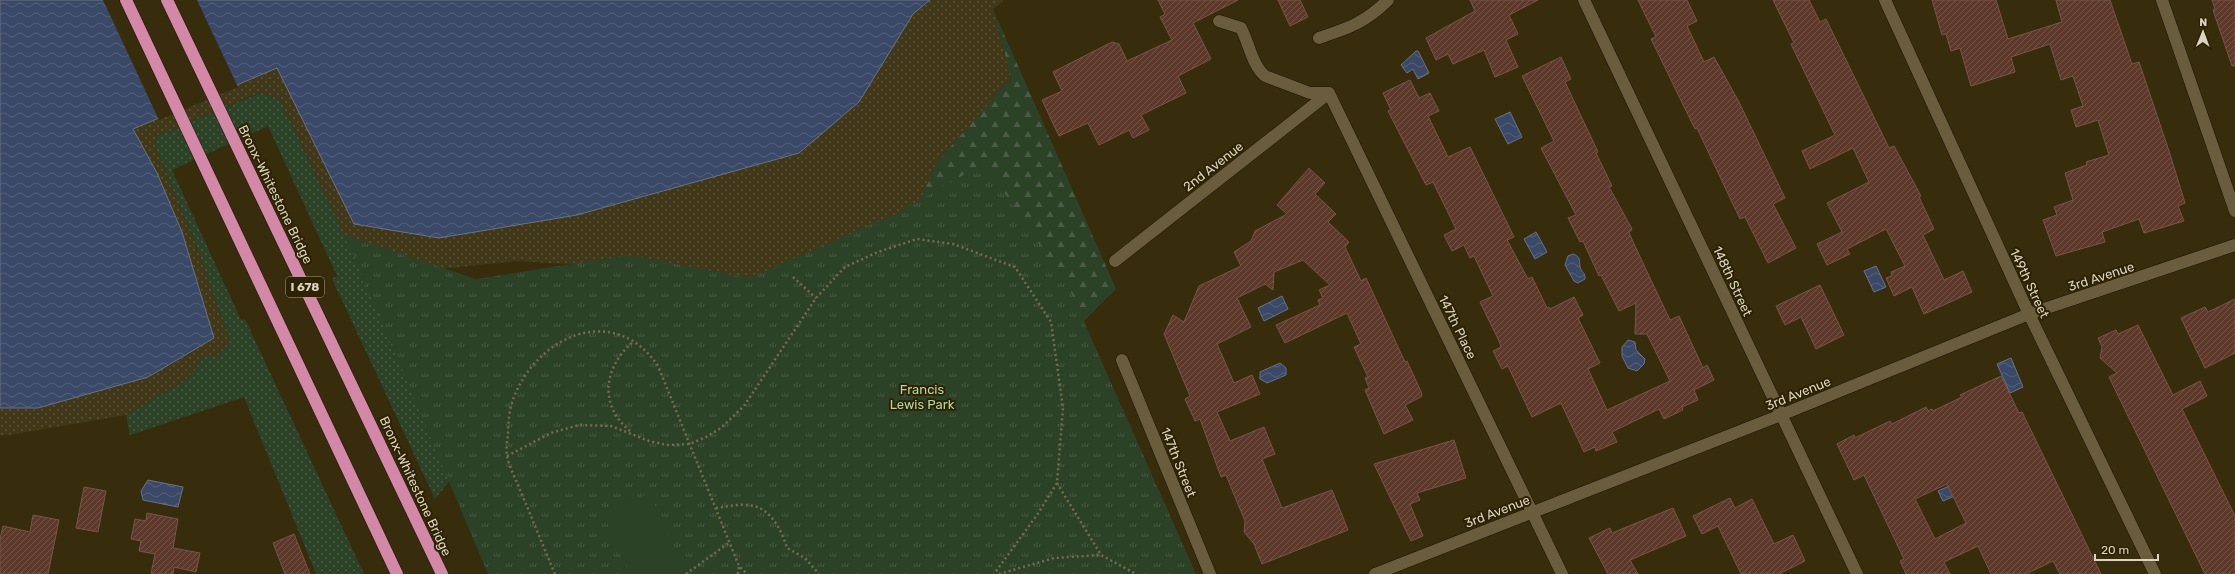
<svg xmlns="http://www.w3.org/2000/svg" width="2235" height="574" viewBox="0 0 2235 574" font-family="Rubik,sans-serif">
<style>
.grass{fill:url(#grass-dots)}
.forest{fill:url(#forest-firs)}
.sand{fill:url(#sand-dots)}
.park{fill:url(#park-tufts)}
.pitch{fill:#2c4227}
.water{fill:url(#water-waves);stroke:#6a7382}
.pier{fill:#372c0c}
.building{fill:url(#building-hatch);stroke:#775647;fill-rule:evenodd}
.lines{fill:none;stroke-linecap:round;stroke-linejoin:round}
.minor-casing{stroke:#1d1500;stroke-width:13}
.highway-casing{stroke:#1d1500;stroke-width:13}
.path{stroke:#756c51;stroke-width:2.5;stroke-dasharray:2 3;stroke-linecap:butt}
.minor{stroke:#695d3d;stroke-width:12}
.highway{stroke:#d388a8;stroke-width:12}
.labels{text-anchor:middle;stroke-width:4;stroke-linejoin:round;paint-order:stroke}
.shield{fill:#2d2202;stroke:#a79f88;stroke-width:1}
.shield-label{font-size:12px;font-weight:bold;fill:#dbd4c2}
.street-label{font-size:13px;fill:#dbd4c2;stroke:#2d2202}
.park-label{font-size:13px;fill:#afd9a4;stroke:#2d2202}
</style>
<defs>
<pattern id="grass-dots" width="8" height="8" patternUnits="userSpaceOnUse"><rect width="8" height="8" fill="#2c4227"/><path d="M2 2h.1M6 6h.1" fill="none" stroke="#4a5c45" stroke-width="1.8" stroke-linecap="round"/></pattern>
<pattern id="forest-firs" width="22" height="20" patternUnits="userSpaceOnUse"><rect width="22" height="20" fill="#2c4227"/><path d="M5 1l3.5 6h-7zM16 11l3.5 6h-7z" fill="#4a5c45"/></pattern>
<pattern id="sand-dots" width="8" height="8" patternUnits="userSpaceOnUse"><rect width="8" height="8" fill="#403818"/><path d="M2 2h.1M6 6h.1" fill="none" stroke="#5b5438" stroke-width="1.8" stroke-linecap="round"/></pattern>
<pattern id="park-tufts" width="24" height="20" patternUnits="userSpaceOnUse"><rect width="24" height="20" fill="#2c4227"/><path d="M3 7l-1-3M5 7V3M7 7l1-3M15 17l-1-3M17 17v-4M19 17l1-3" fill="none" stroke="#4a5c45"/></pattern>
<pattern id="water-waves" width="16" height="10" patternUnits="userSpaceOnUse"><rect width="16" height="10" fill="#394967"/><path d="M0 5q4-4 8 0t8 0" fill="none" stroke="#55627b"/></pattern>
<pattern id="building-hatch" width="6" height="6" patternUnits="userSpaceOnUse"><rect width="6" height="6" fill="#5c392a"/><path d="M-1 1l2-2M0 6l6-6M5 7l2-2" fill="none" stroke="#735547"/></pattern>
</defs>
<rect width="100%" height="100%" fill="#372c0c"/>
<!-- grass -->
<path class="grass" d="M260,93L280,99L362,272L460,468L435,499L332,279L337,276L268,126L172,170L241,320L245,319L364,574H316L244,397L130,435L126,415L187,379L205,355L230,342L194,239L155,146L156,136Z"/>
<!-- forest -->
<path class="forest" d="M993,9L1116,289L1072,333L914,215L936,163L1011,78Z"/>
<!-- sand -->
<path class="sand" d="M930,0H1004L993,9L1011,78L936,163L914,215L787,286L687,271L516,261L422,271L362,272L280,99L259,93L156,136L155,146L194,239L230,342L218,357L205,355L187,379L126,415L9,435H0V408H38L148,377L214,338L157,173L132,129L277,68L354,224L577,215L715,176L859,102L913,14Z"/>
<!-- park -->
<path class="park" d="M984,163L1069,288L1196,574H488L345,235L476,279L629,255L749,278L896,214Z"/>
<!-- pitch -->
<path class="pitch" d="M650,493L682,568L668,574H630L603,513Z"/>
<!-- water -->
<path class="water" d="M0,0H930L913,14L859,102L799,153L577,215L439,238L354,224L277,68L133,129L157,173L182,232L214,338L148,377L38,408H0Z
M1416,51H1418L1429,73L1418,79L1413,69L1407,73L1401,65Z
M1510,112L1522,137L1508,144L1495,119Z
M1536,232L1547,252L1535,259L1524,239Z
M1573,254C1581,257 1579,260 1580,267C1581,272 1586,273 1585,279L1578,283L1574,281L1565,265L1568,256Z
M1876,266L1886,287L1874,292L1864,271Z
M1282,296L1288,309L1264,321L1258,308Z
M1628,340L1635,342L1636,350L1645,359L1644,364L1637,371L1628,368L1622,356V347Z
M2011,358L2023,387L2010,393L1997,364Z
M1280,363L1286,368V375L1267,383L1260,379V372Z
M1965,479L1969,490L1943,501L1938,491Z
M148,480L183,487L178,507L143,500L141,491Z"/>
<!-- pier -->
<path class="pier" d="M103,0H197L238,87L159,120Z"/>
<!-- building -->
<path class="building" d="M1158,0H1238L1193,23L1211,59L1178,76L1186,93L1141,115L1149,130L1133,138L1129,130L1099,145L1088,123L1059,136L1042,100L1062,91L1053,72L1112,42L1119,44L1127,61L1172,40L1160,17L1165,14Z
M1278,0H1300L1308,17L1290,26Z
M1470,0H1538L1509,15L1518,34L1506,40L1518,67L1495,77L1484,50L1453,64L1448,54L1436,60L1426,38L1475,11Z
M1638,0H1687L1697,21L1687,26L1704,62L1714,57L1739,102L1785,198L1773,204L1796,248L1768,263L1745,217L1740,219L1697,128L1695,129L1651,39L1656,37Z
M1773,0H1809L1820,22L1826,19L1889,148L1894,146L1921,196L1919,197L1934,229L1923,235L1944,280L1963,271L1972,292L1924,314L1912,287L1894,296L1886,278L1892,276L1891,272L1905,266L1886,229L1847,249L1850,254L1827,265L1817,244L1842,232L1827,203L1869,182L1853,148L1810,169L1802,151L1835,135L1791,44L1794,43Z
M1932,0H1996L2008,39L2062,22L2056,0H2110L2132,64L2139,62L2169,151L2185,203L2178,206L2184,221L2144,233L2139,219L2102,232L2105,242L2056,256L2043,220L2057,215L2054,207L2073,200L2065,173L2087,165L2086,162L2109,155L2098,120L2076,127L2071,110L2083,106L2073,76L2061,80L2050,44L2011,57L2015,72L1971,86L1960,48L1951,51L1946,34L1942,35Z
M2212,0H2235V66H2232L2213,10L2215,9Z
M1561,57L1571,79L1565,82L1598,152L1596,153L1612,186L1609,187L1632,229L1629,233L1650,278L1670,320L1679,316L1703,368L1707,365L1714,380L1694,390L1698,400L1682,407L1683,410L1664,419L1659,409L1612,432L1617,442L1596,451L1595,447L1584,452L1561,403L1532,417L1508,366L1502,369L1493,351L1501,347L1499,341L1480,302L1493,296L1474,256L1470,258L1464,245L1452,251L1444,235L1456,229L1433,182L1426,185L1388,111L1391,110L1383,93L1410,80L1419,98L1430,93L1439,111L1428,116L1448,157L1470,147L1514,237L1507,240L1528,279L1532,277L1547,308L1549,307L1550,309L1574,297L1583,315L1578,318L1600,363L1588,369L1607,410L1670,381L1647,334H1635L1636,303L1619,311L1601,275L1599,276L1583,241L1580,242L1568,218L1576,215L1541,148L1554,141L1522,76Z
M1309,168L1325,183L1315,194L1336,214L1328,222L1349,242L1345,247L1361,281L1366,278L1405,362L1407,361L1422,394L1421,397L1405,405L1413,420L1384,434L1365,390L1369,388L1365,378L1368,377L1354,347L1361,344L1347,313L1285,343L1276,325L1320,305L1318,300L1323,298L1319,290L1330,285L1303,260L1274,272L1273,290L1265,284L1237,298L1251,327L1217,344L1234,383L1252,375L1260,394L1217,412L1230,441L1264,427L1275,454L1262,459L1282,508L1332,490L1348,530L1262,564L1254,544L1244,532L1245,521L1226,475L1221,477L1220,474L1200,419L1195,421L1185,399L1190,396L1164,334L1173,315L1184,322L1199,286L1241,266L1234,252L1251,241L1255,231L1287,214L1277,205Z
M1820,285L1844,335L1816,349L1801,317L1785,325L1776,306Z
M2235,299V353L2205,368L2181,318L2205,307L2208,312Z
M2138,325L2173,395L2200,381L2207,396L2182,409L2235,516V574H2205L2109,377L2117,373L2100,358L2102,347L2098,338L2116,330L2118,334Z
M2001,376L2019,413L2022,412L2101,574H2060L2053,561L2026,574H1991L1978,546L1944,562L1950,574H1906L1900,561L1904,559L1864,475L1854,480L1837,444L1854,435L1855,438L1890,421L1892,424L1926,407L1928,411L1932,409L1933,411L1962,397L1960,395ZM1947,484L1966,523L1935,539L1915,499Z
M1454,440L1466,478L1417,493L1420,500L1410,504L1423,536L1411,541L1374,464Z
M84,487L106,491L98,532L76,528Z
M1730,498L1735,508L1752,499L1774,544L1793,535L1805,561L1779,574H1741L1718,526L1702,534L1693,516Z
M1673,508L1686,536L1630,560L1638,574H1608L1589,538L1610,528L1612,533Z
M147,513L178,519L173,548L200,553L196,572L174,567L173,574H151L155,554L139,551L141,541L131,539L135,519L146,521Z
M33,515L59,520L48,574H0V539L3,526L30,532Z
M294,534L310,574H285L273,543Z"/>
<g class="lines">
<defs>
<path id="minor" d="M1584,0L1857,574
M1885,0L2029,314L2155,574
M2162,0L2235,211
M1219,21L1241,28C1249,43 1252,65 1265,76L1310,93H1329
M1319,38C1349,28 1366,22 1388,0
M1329,93L1562,574
M1115,261L1329,93
M1122,360L1210,574
M1375,574L1781,415L2029,314L2235,245"/>
<path id="highway" d="M126,0L397,574
M167,0L442,574"/>
</defs>
<!-- minor casing -->
<use href="#minor" class="minor-casing"/>
<!-- highway casing -->
<use href="#highway" class="highway-casing"/>
<!-- path -->
<path class="path" d="M793,277L816,298
M630,431C597,404 605,365 634,341
M507,456L551,433L579,425L611,426L649,441L667,445L690,444L706,437L721,428L744,406L816,298L845,267L878,252L917,239L953,244L1015,267L1051,322L1063,408L1057,483L1037,515L994,574
M1057,483L1101,555L1136,574
M716,508C726,507 737,504 747,505C770,506 781,529 787,548L805,558L819,574
M555,574C543,546 532,518 520,490C516,479 509,467 507,456C506,450 507,441 508,435C508,418 510,403 518,388C546,331 618,306 658,366L739,566L747,574
M686,574L730,542
M738,574L739,566
M999,574L1054,558L1101,555"/>
<!-- minor -->
<use href="#minor" class="minor"/>
<!-- highway -->
<use href="#highway" class="highway"/>
</g>
<g class="labels">
<!-- shield labels -->
<rect class="shield" x="286" y="277" width="38" height="20" rx="3"/>
<g class="shield-label">
<text x="305" y="291">I 678</text>
</g>
<!-- street labels -->
<g class="street-label">
<text transform="translate(1213 166) rotate(-38)" y="5">2nd Avenue</text>
<text transform="translate(276 194) rotate(64)" y="5">Bronx-Whitestone Bridge</text>
<text transform="translate(2101 276) rotate(-18)" y="5">3rd Avenue</text>
<text transform="translate(1733 281) rotate(65)" y="5">148th Street</text>
<text transform="translate(2030 283) rotate(65)" y="5">149th Street</text>
<text transform="translate(1458 327) rotate(64)" y="5">147th Place</text>
<text transform="translate(1798 393) rotate(-22)" y="5">3rd Avenue</text>
<text transform="translate(1179 462) rotate(68)" y="5">147th Street</text>
<text transform="translate(416 486) rotate(65)" y="5">Bronx-Whitestone Bridge</text>
<text transform="translate(1497 511) rotate(-21)" y="5">3rd Avenue</text>
</g>
<!-- park labels -->
<g class="park-label">
<text x="922" y="394">Francis<tspan x="922" dy="15">Lewis Park</tspan></text>
</g>
</g>
<!-- north arrow -->
<g transform="translate(2203 32) rotate(1)" stroke="#2d2202" stroke-width="3" paint-order="stroke">
<path d="M0-3L7 15L0 10L-7 15Z" fill="#dbd4c2"/>
<text y="-6" font-size="11" font-weight="bold" text-anchor="middle" fill="#dbd4c2">N</text>
</g>
<!-- scale -->
<path d="M2095 554v6h63v-6" fill="none" stroke="#dbd4c2" stroke-width="2"/>
<text x="2101" y="554" font-size="12" fill="#dbd4c2" stroke="#2d2202" stroke-width="3" paint-order="stroke">20 m</text>
</svg>
